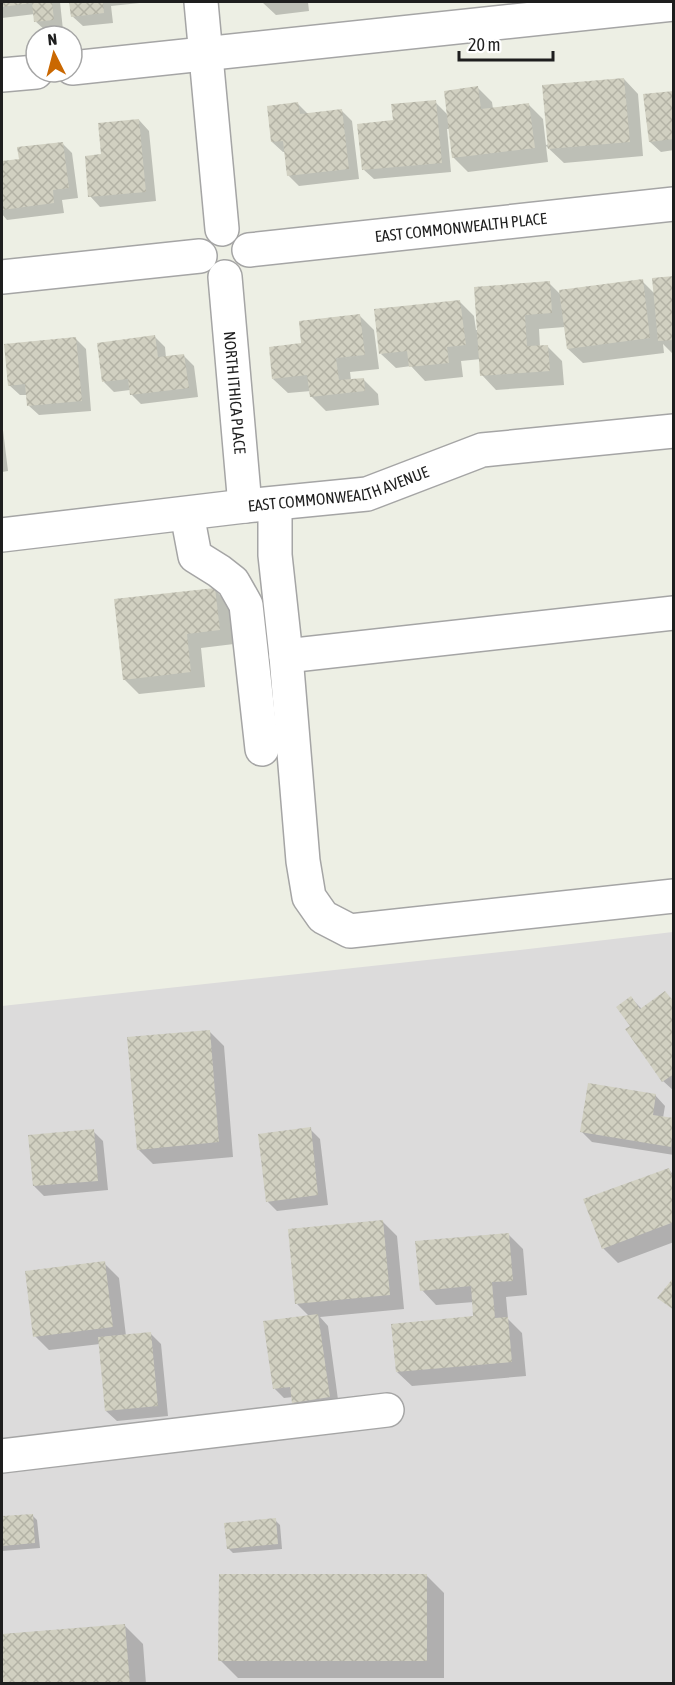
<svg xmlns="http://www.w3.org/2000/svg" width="675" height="1685" viewBox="0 0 675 1685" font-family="'Asap Condensed',sans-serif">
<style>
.residential{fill:#dcdbdb}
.shadow{fill:#0003}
.building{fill:url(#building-cross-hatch)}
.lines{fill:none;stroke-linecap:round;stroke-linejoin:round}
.minor-casing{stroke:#a5a5a5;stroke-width:36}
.minor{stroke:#fff;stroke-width:33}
.labels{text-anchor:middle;stroke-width:4.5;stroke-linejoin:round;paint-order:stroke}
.street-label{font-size:16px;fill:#1e1e1e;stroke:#fff}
</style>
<defs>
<pattern id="building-cross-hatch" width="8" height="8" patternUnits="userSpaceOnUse" patternTransform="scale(1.5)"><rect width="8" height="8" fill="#d1d0c1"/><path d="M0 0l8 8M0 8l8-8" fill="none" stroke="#b3b2a5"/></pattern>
</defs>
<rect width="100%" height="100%" fill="#edefe4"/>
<!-- residential -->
<path class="residential" d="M673,932V1683H2V1006L520,950Z"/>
<!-- shadow -->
<path class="shadow" d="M2,2H60L63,30L46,31L35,21V14L2,18Z
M70,2H149L111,6L113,23L83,26L72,16Z
M262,2H308L309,11L276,15Z
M624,79L638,94L643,156L564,163L546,146L548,162L468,172L454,158L450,129H447L451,172L374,179L363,169L394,121L435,102L448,115L478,88L492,102L493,109L528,104L543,119L546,145L549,144Z
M674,92V150L661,152L650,142Z
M298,104L308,114L342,111L352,121L359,179L299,186L288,175L286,152H283L272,142Z
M139,120L149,131L156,201L100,207L90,196L102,156Z
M62,143L72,153L78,198L62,200L64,213L7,220L2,214V163L20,160Z
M674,278V355L663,344L664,353L583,363L568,349L565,327L539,329L540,347H548L562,361L564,385L496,390L482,375L481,359L461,361L463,377L425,381L411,366L396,368L381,354L459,301L474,316L476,330H478L549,283L561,295L642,281L655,294Z
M360,316L374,330L379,369L350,372L351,380L363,379L378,394L379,405L326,411L311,396V391L288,393L273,379L303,345Z
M155,337L165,347L166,358L184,356L194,366L198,397L141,404L131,394L130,390L114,392L104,382Z
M76,339L86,349L91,411L39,415L28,405L27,395H20L9,385Z
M2,422L8,471L2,472Z
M215,590L229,605L234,644L201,648L205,687L139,694L124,679Z
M665,993L674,1001V1091L663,1081L632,1026L631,998L642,1009Z
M209,1031L224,1046L233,1157L153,1164L138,1149Z
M655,1095L665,1106L663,1118L674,1120V1155L592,1142L582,1132Z
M310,1129L320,1139L328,1205L277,1211L267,1201Z
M93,1131L103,1141L108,1190L44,1196L34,1186Z
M669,1170L674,1175V1242L618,1263L603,1248Z
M382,1221L397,1236L404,1309L320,1317L328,1326L339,1407L304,1413L293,1402V1397L284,1398L274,1388L310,1317L297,1304Z
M508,1234L523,1249L527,1295L506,1297L508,1319L522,1333L526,1376L412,1386L397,1372L475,1318L474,1302L436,1305L422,1290Z
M104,1263L119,1278L126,1336L151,1334L161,1344L168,1416L117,1421L106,1411L100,1344L49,1350L35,1336Z
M32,1515L37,1520L40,1548L2,1551V1518Z
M275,1520L280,1525L282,1549L233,1553L228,1548Z
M426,1575L444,1593V1678H238L220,1660Z
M125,1626L143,1644L146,1684H2V1636Z"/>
<!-- building -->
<path class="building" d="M2,2H52L54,20L34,22L32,3L2,7Z
M69,2H103L104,13L71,17Z
M624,78L630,142L548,149L542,85Z
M478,86L481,109L529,103L535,148L452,158L444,91Z
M674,91V139L649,142L643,94Z
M436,100L442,163L362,170L357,124L393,120L391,104Z
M298,102L300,114L342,109L349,169L287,176L283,141L271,142L267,106Z
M139,119L146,192L88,197L85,156L101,154L98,123Z
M63,142L69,188L53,190L54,203L2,210V161L19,159L17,147Z
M674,276V340L658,341L652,278Z
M643,279L650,338L567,349L559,290Z
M550,281L552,313L525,315L527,346L548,345L550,371L480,376L474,287Z
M460,300L466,345L447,347L449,363L409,367L407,351L379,354L374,309Z
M360,314L365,355L336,358L339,380L364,378L365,391L310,397L307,375L272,379L269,347L301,343L299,321Z
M155,335L158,357L184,354L189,388L130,395L128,379L102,382L97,343Z
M76,337L82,401L27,406L25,384L8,386L4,344Z
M215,588L220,630L187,634L191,672L123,680L114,599Z
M665,991L674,1002V1074L662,1082L625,1029L630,1026L616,1007L631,996L640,1009Z
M210,1030L219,1142L137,1150L127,1037Z
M588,1083L656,1094L653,1115L674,1118L671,1147L580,1132Z
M311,1127L318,1195L266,1202L258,1134Z
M94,1129L98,1181L33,1186L28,1135Z
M669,1168L674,1181V1222L602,1249L583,1199Z
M383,1220L390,1295L295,1304L288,1229Z
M509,1233L513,1281L492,1282L495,1318L508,1317L512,1362L396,1372L391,1324L473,1316L471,1286L420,1291L415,1241Z
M105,1261L113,1327L33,1337L25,1271Z
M674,1277V1310L657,1298Z
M318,1314L330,1397L292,1403L290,1387L273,1389L263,1321Z
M151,1332L158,1406L105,1411L98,1337Z
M33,1514L35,1543L2,1546V1516Z
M276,1518L278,1544L227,1549L224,1523Z
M219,1574H427V1661H218Z
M125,1624L130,1684H2V1634Z"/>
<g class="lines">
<defs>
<g id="minor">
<path d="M201,2L222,229"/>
<path d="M72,68L674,4"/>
<path d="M2,75L36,72"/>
<path id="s1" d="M249,250L674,204"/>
<path d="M2,277L200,256"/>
<path id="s2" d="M225,277L245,506"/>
<path d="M275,504V555L286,656L303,861L309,897L323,917L350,931L674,896"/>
<path d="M187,514L195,556L219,571L233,582L246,605L262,749"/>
<path id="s3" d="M2,535L245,506L367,494L482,450L674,431"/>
<path d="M286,656L674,613"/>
<path d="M2,1456L387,1410"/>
</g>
</defs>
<!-- minor casing -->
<use href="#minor" class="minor-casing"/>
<!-- minor -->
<use href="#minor" class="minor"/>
</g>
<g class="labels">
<!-- street labels -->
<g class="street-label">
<text dy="6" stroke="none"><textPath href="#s1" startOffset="213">EAST COMMONWEALTH PLACE</textPath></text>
<text dy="6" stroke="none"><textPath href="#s2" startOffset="116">NORTH ITHICA PLACE</textPath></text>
<text dy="6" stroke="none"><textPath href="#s3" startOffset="340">EAST COMMONWEALTH AVENUE</textPath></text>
</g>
</g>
<!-- border -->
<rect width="675" height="1685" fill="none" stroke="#1e1e1e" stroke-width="6"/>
<!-- north arrow -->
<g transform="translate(54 54) rotate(354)"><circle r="28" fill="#ffffff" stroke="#a5a5a5" stroke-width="1.5"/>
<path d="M0-4.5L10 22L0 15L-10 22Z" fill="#ca6801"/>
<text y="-9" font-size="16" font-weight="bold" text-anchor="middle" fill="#1e1e1e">N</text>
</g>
<!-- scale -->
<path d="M459 51v9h94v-9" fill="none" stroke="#1e1e1e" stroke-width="3"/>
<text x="468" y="51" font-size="18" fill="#1e1e1e" stroke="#ffffff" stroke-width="4.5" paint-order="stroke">20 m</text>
</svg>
